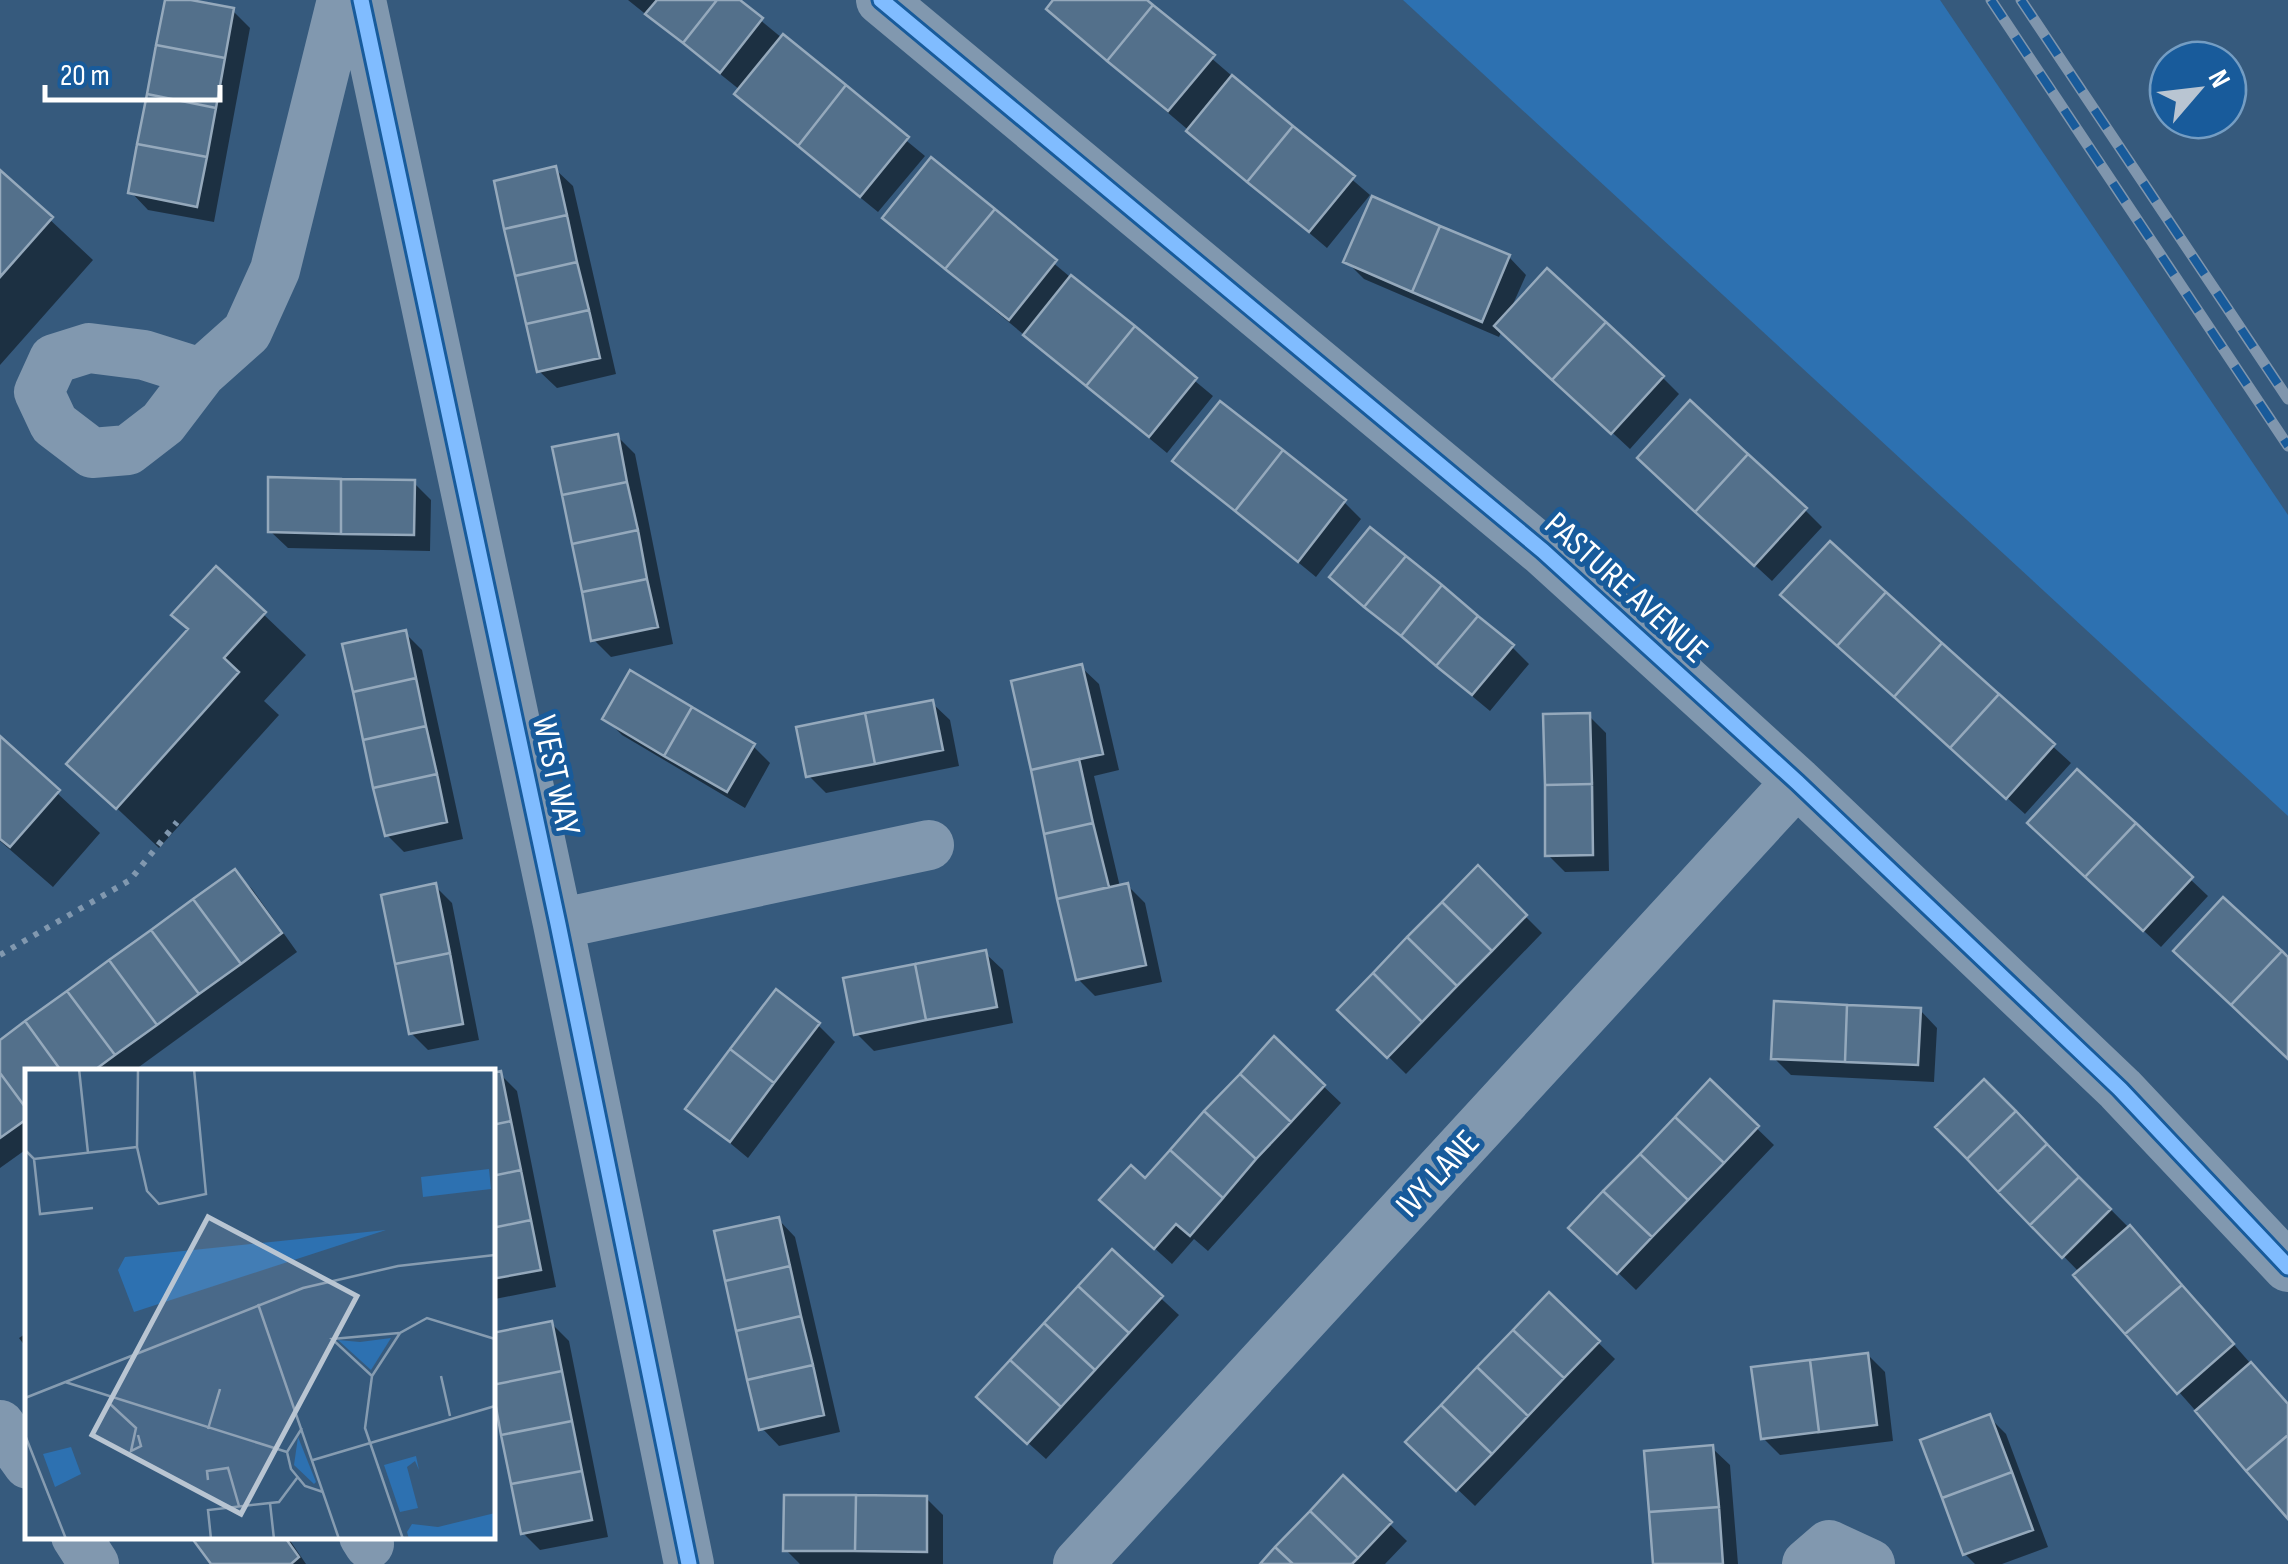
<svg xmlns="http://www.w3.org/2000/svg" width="2288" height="1564" viewBox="0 0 2288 1564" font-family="'Sofia Sans Condensed',sans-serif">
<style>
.green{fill:#2d71b1}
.shadow{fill:#0007}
.building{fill:#53708b;stroke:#95a9bc;stroke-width:2.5}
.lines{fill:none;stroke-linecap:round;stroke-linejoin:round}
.path{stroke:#8198af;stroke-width:6;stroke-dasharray:5 8;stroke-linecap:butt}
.minor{stroke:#8198af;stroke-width:50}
.rail-casing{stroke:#8096ad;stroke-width:11}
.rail{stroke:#185b9b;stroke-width:8;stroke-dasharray:22;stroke-linecap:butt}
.cycleway-casing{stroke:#185b9b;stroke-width:21}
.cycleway{stroke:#80bcff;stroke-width:15}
.labels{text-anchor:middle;stroke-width:10;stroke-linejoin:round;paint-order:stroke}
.street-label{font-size:35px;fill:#fff;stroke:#185b9b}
.inset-road{fill:none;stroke:#869cb1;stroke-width:2.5}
.view{fill:#b9c5d2;fill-opacity:0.15;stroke:#b9c5d2;stroke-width:5}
.inset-edge{fill:none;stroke:#fff;stroke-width:5}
</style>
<rect width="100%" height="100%" fill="#365a7d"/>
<!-- green -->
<path class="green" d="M1403,0H1940L2288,515V816Z"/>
<!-- shadow -->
<path class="shadow" d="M167,0L233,11L250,28L214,222L148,210L131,192Z
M628,0H736L925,156L878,212L754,111L737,94L740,90Z
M1056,0H1144L1370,195L1327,248L1066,26L1049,9Z
M931,161L1213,396L1167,453L902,234Z
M555,169L573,186L616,374L557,388L539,371Z
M0,173L93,260L0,365Z
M1509,257L1526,275L1510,311L1662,377L1679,394L1630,449L1502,330L1499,337L1364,279L1346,261Z
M617,436L635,454L673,644L611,657L594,640Z
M1175,461L1344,502L1361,519L1316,577Z
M1657,475L1805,510L1822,527L1772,581Z
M413,482L431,500L430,551L288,548L270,531Z
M1830,544L2071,763L2025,814L1801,612Z
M216,569L306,655L264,701L279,715L159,848L70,764L190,630Z
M1349,594L1512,647L1529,664L1490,711Z
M405,633L422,650L463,839L404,852L387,835Z
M1081,667L1099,684L1119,770L1094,776L1120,887L1128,886L1145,903L1162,982L1095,996L1078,979L1014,683Z
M932,703L950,720L959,766L826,793L809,776Z
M1589,716L1606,733L1609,871L1565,872L1548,855Z
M605,718L753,746L770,763L745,808L622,735Z
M0,740L100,833L53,887L0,841Z
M2078,773L2208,896L2161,947L2047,840Z
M1478,869L1542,933L1406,1074L1341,1010Z
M235,872L252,889L297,952L132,1072H28V1148L0,1168V1043Z
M435,886L452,903L479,1040L428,1050L411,1033Z
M985,953L1003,970L1013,1023L874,1051L857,1034Z
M1920,1010L1937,1028L1934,1082L1791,1075L1774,1058Z
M818,1025L835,1042L748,1158L689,1109Z
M1275,1040L1341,1103L1208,1251L1194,1239L1172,1264L1120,1217L1145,1182Z
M500,1074L517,1091L556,1287L495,1299L492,1296V1076Z
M1984,1082L2147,1246L2288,1406V1515L2179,1392L2080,1273L1938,1127Z
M1710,1083L1774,1145L1636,1290L1572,1228Z
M778,1219L795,1237L840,1432L779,1446L762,1428Z
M1112,1253L1179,1315L1046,1459L996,1414Z
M1549,1295L1615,1359L1475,1506L1408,1442Z
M552,1324L569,1341L608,1537L540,1550L523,1533Z
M28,1332V1350L19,1338Z
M1868,1355L1885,1372L1893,1441L1780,1455L1763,1438Z
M1989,1417L2006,1434L2048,1547L2002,1564H1975L1965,1554Z
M1712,1448L1730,1465L1738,1564H1656Z
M1343,1479L1407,1541L1385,1564H1263Z
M926,1498L943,1515V1564H800L786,1550Z
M194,1536H287L306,1564H214Z"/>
<!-- building -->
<path class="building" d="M165,0H191L234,8L225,58L156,45Z
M657,0H717L683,43L645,14Z
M717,0H740L763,18L720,73L683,43Z
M1053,0H1147L1153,5L1107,61L1046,9Z
M1153,5L1215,55L1168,111L1107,61Z
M783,34L846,85L798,146L734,94Z
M156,45L225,58L216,108L147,94Z
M1232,75L1293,126L1247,182L1186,131Z
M846,85L909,137L860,197L798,146Z
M147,94L216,108L207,157L137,144Z
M1293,126L1355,176L1309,232L1247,182Z
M137,144L207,157L197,207L128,193Z
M931,157L995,209L945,269L882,218Z
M556,166L567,215L504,229L494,181Z
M0,170L53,217L0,277Z
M1372,196L1440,226L1412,292L1343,262Z
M995,209L1057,260L1009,320L945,269Z
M567,215L577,262L515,276L504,229Z
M1440,226L1510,255L1482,322L1412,292Z
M577,262L589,310L526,324L515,276Z
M1547,268L1606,322L1552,380L1494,326Z
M1071,275L1135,326L1086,386L1023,335Z
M589,310L600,358L537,372L526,324Z
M1606,322L1664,376L1611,434L1552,380Z
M1135,326L1197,378L1149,437L1086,386Z
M1690,400L1748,454L1695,512L1637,458Z
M1220,401L1283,450L1235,511L1172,461Z
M618,434L627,482L562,495L552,447Z
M1283,450L1346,500L1298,562L1235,511Z
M1748,454L1807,508L1754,566L1695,512Z
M268,477L341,479V534L268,532Z
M341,479L415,480L414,535L341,534Z
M627,482L638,530L572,544L562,495Z
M1370,527L1406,556L1364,607L1329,577Z
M638,530L647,579L582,592L572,544Z
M1830,541L1886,592L1837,646L1780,595Z
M1406,556L1442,585L1401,636L1364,607Z
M216,566L266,612L224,658L239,672L116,809L66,764L188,629L171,615Z
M647,579L658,627L591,641L582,592Z
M1442,585L1478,616L1436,666L1401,636Z
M1886,592L1942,643L1894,697L1837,646Z
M1478,616L1514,645L1472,695L1436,666Z
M406,630L416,678L353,692L342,644Z
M1942,643L1999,694L1950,748L1894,697Z
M1082,664L1103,754L1031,770L1011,681Z
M630,670L692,707L664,756L602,719Z
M416,678L426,726L363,740L353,692Z
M1999,694L2055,744L2006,799L1950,748Z
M933,700L943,750L875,764L865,713Z
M692,707L755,744L727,792L664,756Z
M865,713L875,764L806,777L796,727Z
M1590,713L1592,784L1545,785L1543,714Z
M426,726L437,774L373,788L363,740Z
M0,736L60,790L10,847L0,839Z
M1079,759L1093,823L1044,834L1031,770Z
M2077,769L2136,823L2085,877L2027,823Z
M437,774L447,822L385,836L373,788Z
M1592,784L1593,855L1545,856V785Z
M1093,823L1109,887L1057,899L1044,834Z
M2136,823L2193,877L2143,931L2085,877Z
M1478,865L1527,915L1492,951L1442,902Z
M235,869L282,933L241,964L193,899Z
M436,883L450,953L395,964L381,895Z
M1128,883L1146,965L1076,980L1057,899Z
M2223,897L2282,951L2231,1005L2173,951Z
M193,899L241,964L199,994L151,930Z
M1442,902L1492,951L1457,986L1407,937Z
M151,930L199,994L157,1025L109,960Z
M1407,937L1457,986L1422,1022L1373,973Z
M986,950L997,1007L926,1020L915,964Z
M2282,951L2288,957V1059L2231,1005Z
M450,953L463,1024L409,1034L395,964Z
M109,960L157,1025L115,1055L67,991Z
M915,964L926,1020L854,1035L843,978Z
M1373,973L1422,1022L1387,1058L1337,1010Z
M776,989L820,1023L774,1083L730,1049Z
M67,991L115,1055L92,1072H62L25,1021Z
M1774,1001L1847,1005L1845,1062L1771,1059Z
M1847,1005L1921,1008L1918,1065L1845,1062Z
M25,1021L62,1072H28V1111L0,1073V1040Z
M1274,1036L1325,1085L1291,1122L1240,1074Z
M730,1049L774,1083L730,1142L685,1109Z
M501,1071L511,1121L492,1125V1073Z
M0,1073L28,1111V1118L0,1138Z
M1240,1074L1291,1122L1256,1159L1204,1111Z
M1710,1079L1759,1126L1724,1163L1675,1117Z
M1984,1079L2016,1111L1967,1159L1935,1127Z
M1204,1111L1256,1159L1223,1198L1170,1150Z
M2016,1111L2047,1144L1998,1192L1967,1159Z
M1675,1117L1724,1163L1688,1200L1640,1154Z
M511,1121L521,1170L492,1176V1125Z
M2047,1144L2079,1177L2030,1225L1998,1192Z
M1170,1150L1223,1198L1190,1236L1176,1224L1154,1249L1099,1200L1131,1165L1145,1178Z
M1640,1154L1688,1200L1652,1237L1603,1191Z
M521,1170L531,1220L492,1228V1176Z
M2079,1177L2111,1209L2062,1258L2030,1225Z
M1603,1191L1652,1237L1617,1274L1568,1228Z
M779,1217L790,1266L725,1281L714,1231Z
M531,1220L541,1270L492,1279V1228Z
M2130,1225L2182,1285L2125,1334L2073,1275Z
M1112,1249L1163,1296L1129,1333L1078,1286Z
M790,1266L801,1316L736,1331L725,1281Z
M2182,1285L2234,1344L2177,1394L2125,1334Z
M1078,1286L1129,1333L1095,1370L1044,1323Z
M1549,1292L1600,1341L1564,1378L1513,1330Z
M801,1316L813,1365L747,1380L736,1331Z
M552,1321L562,1371L492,1385V1333Z
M1044,1323L1095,1370L1061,1407L1010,1360Z
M1513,1330L1564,1378L1528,1416L1477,1367Z
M1868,1353L1877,1425L1819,1432L1810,1360Z
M1010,1360L1061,1407L1027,1444L976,1397Z
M1810,1360L1819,1432L1761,1439L1751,1367Z
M2251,1362L2288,1404V1435L2246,1471L2195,1411Z
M813,1365L824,1415L759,1430L747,1380Z
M1477,1367L1528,1416L1492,1454L1441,1405Z
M562,1371L572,1421L501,1435L492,1385Z
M1441,1405L1492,1454L1456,1491L1405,1442Z
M1990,1414L2012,1472L1942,1498L1920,1440Z
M572,1421L582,1471L511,1484L501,1435Z
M2288,1435V1519L2246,1471Z
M1713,1445L1719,1507L1649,1512L1644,1451Z
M582,1471L592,1520L521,1534L511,1484Z
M2012,1472L2033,1530L1963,1555L1942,1498Z
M1343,1475L1392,1522L1358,1558L1310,1511Z
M784,1495H856L855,1551H783Z
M856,1495L927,1496V1552L855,1551Z
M1719,1507L1723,1564H1653L1649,1512Z
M1310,1511L1358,1558L1352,1564H1293L1275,1547Z
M200,1536H284L299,1557L291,1564H211L194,1541Z
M1275,1547L1293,1564H1260Z"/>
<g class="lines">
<!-- path -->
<path class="path" d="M0,955L130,880L177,822"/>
<!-- minor -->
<path class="minor" d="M361,0L558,924L689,1564
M881,0L1543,551L1797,782L2120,1089L2288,1267
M201,373L144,355L89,348L54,359L39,392L54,424L92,453L128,450L163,423L201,373L247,332L275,270L342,0
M558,924L929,845
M0,1425L28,1464
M76,1536L94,1564
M364,1536L369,1544
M1078,1564L1797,782
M1807,1564L1829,1545L1870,1564"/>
<defs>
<path id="rail" d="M1991,0L2288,446
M2021,0L2288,399"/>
</defs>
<!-- rail casing -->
<use href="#rail" class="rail-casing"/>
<!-- rail -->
<use href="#rail" class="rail"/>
<defs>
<path id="cycleway" d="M361,0L558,924L689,1564
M881,0L1543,551L1797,782L2120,1089L2288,1267"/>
</defs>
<!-- cycleway casing -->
<use href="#cycleway" class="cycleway-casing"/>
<!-- cycleway -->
<use href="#cycleway" class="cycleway"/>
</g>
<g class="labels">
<!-- street labels -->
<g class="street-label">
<text transform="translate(1627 587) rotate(42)" y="12">PASTURE AVENUE</text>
<text transform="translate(557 775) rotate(78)" y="12">WEST WAY</text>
<text transform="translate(1437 1173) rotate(-47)" y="12">IVY LANE</text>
</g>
</g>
<!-- overview -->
<g transform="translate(25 1069)">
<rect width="470" height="470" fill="#365a7d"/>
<path d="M464,100L466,120L398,128L396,108ZM361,161L109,243L93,201L100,188ZM366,269L346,301L313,271L335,273ZM273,368L291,413L289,415L269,396ZM46,378L56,405L30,418L18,385ZM391,387L394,401L390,392L382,398L393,439L375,443L359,396ZM470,444V470H384L382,463L387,455L413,458Z" fill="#2d71b1"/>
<path class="inset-road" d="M54,0L63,84M113,0L112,78L122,122L134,135L181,125L169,0M0,81L9,90L112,78M9,90L15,145L68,139M233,235L314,470M347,307L307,270L374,264M416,307L425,347M40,313L262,383M0,329L278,219L373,197L470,186M84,334L111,359L106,382L116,377L113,366M277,359L262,383L266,400L280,417L298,423M183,360L195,320M0,366L41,470M288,391L470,337M183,411L182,402L203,399L214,437M245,434L249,470M186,470L183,441L254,433L272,409M378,470L340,359L347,307L375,264L402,249L470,270"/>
<path class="view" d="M183,148L332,227L216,445L67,366Z"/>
<rect width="470" height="470" class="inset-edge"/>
</g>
<!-- north arrow -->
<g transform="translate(2198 90) rotate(62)"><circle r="48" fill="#185b9b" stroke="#749dc3" stroke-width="2.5"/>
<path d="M0-8L18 38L0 25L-18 38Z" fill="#b9c5d2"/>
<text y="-15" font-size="28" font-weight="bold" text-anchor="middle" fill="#ffffff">N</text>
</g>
<!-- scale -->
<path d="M45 85v15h175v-15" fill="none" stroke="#ffffff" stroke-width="5"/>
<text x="60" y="85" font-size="30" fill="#ffffff" stroke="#185b9b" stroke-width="8" paint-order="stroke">20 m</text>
</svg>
